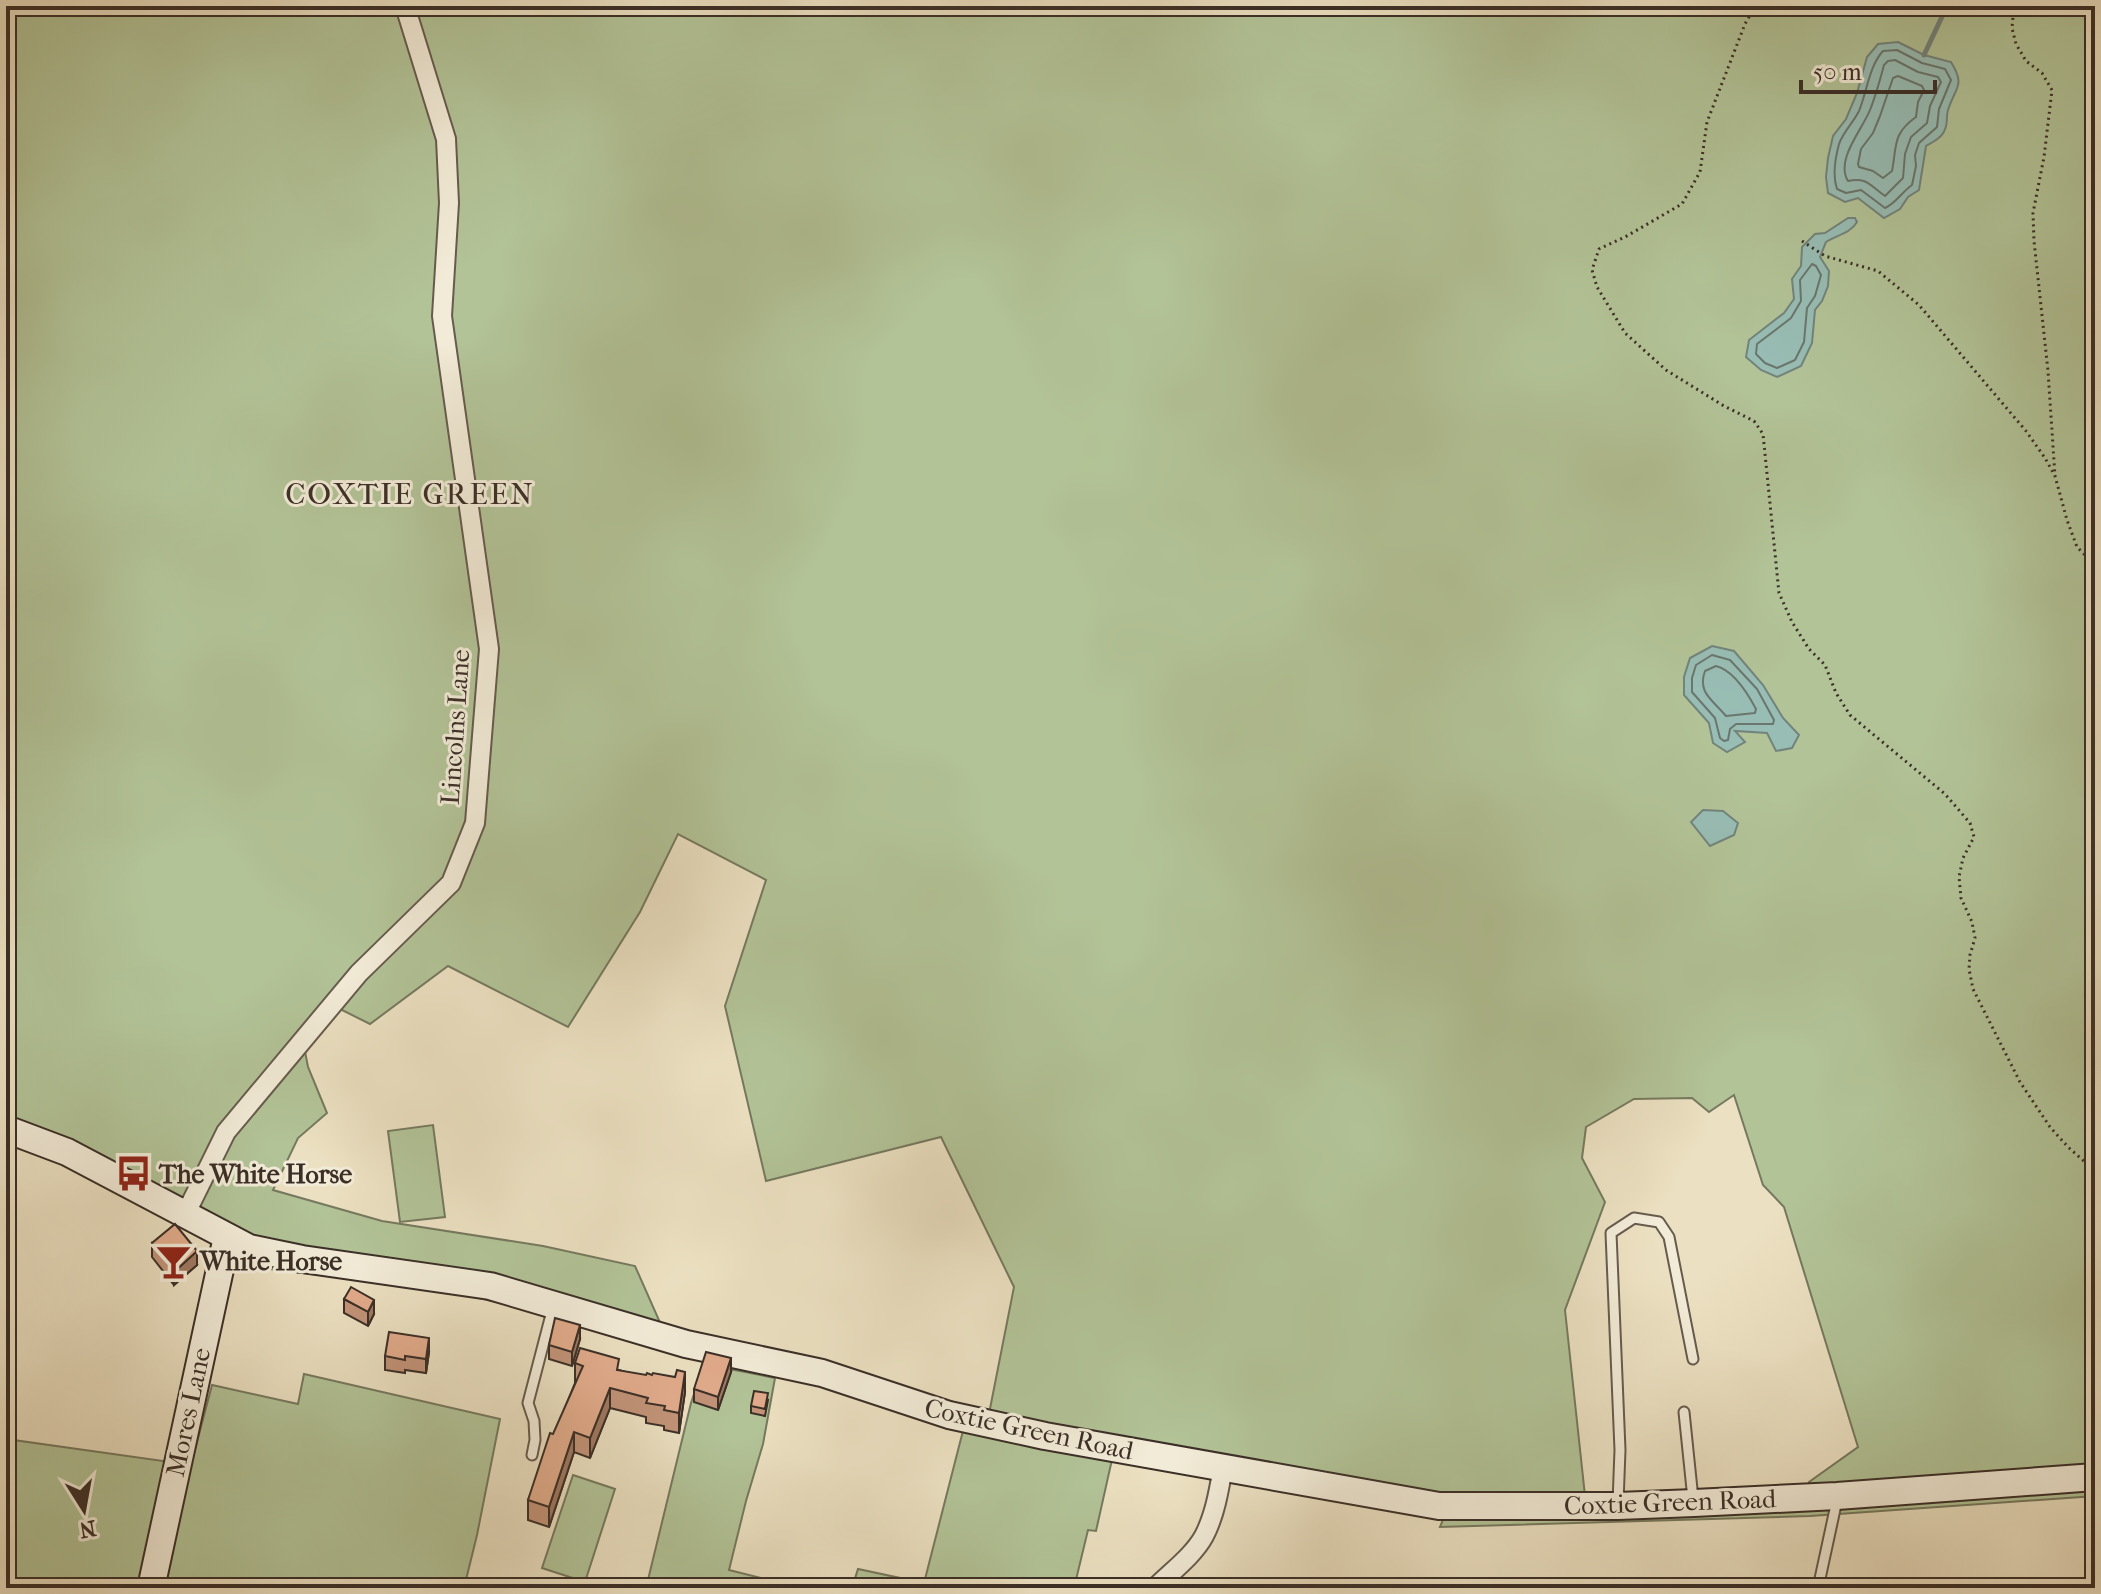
<svg xmlns="http://www.w3.org/2000/svg" width="2101" height="1594" viewBox="0 0 2101 1594" font-family="'IM FELL French Canon',serif">
<style>
.green{fill:#b2c397;stroke:#76795f;stroke-width:2;fill-rule:evenodd}
.water{fill:#98bdb4;stroke:#73847c;stroke-width:2}
.lines{fill:none;stroke-linecap:round;stroke-linejoin:round}
.shore{stroke:#6a766e;stroke-width:2}
.stream{stroke:#73847c;stroke-width:5}
.lane-casing{stroke:#675b4e;stroke-width:13}
.street-casing{stroke:#675b4e;stroke-width:22}
.secondary-casing{stroke:#3b2f27;stroke-width:30}
.path{stroke:#3b2f27;stroke-width:3;stroke-dasharray:2 4;stroke-linecap:butt}
.lane{stroke:#f2ebd7;stroke-width:9}
.street{stroke:#f2ebd7;stroke-width:18}
.secondary{stroke:#f2ebd7;stroke-width:26}
.wall{fill:#c29378;stroke:#3b2f27;stroke-width:2}
.shaded-wall{fill:#9e7861;stroke:#3b2f27;stroke-width:2}
.building{fill:#e1ab8b;stroke:#3b2f27;stroke-width:2}
.labels{text-anchor:middle;stroke-width:6;stroke-linejoin:round;paint-order:stroke}
.street-label{font-size:26px;fill:#3b2f27;stroke:#f2ebd7}
.poi-label{font-size:26px;font-weight:bold;fill:#3b2f27;stroke:#f2ebd7;text-anchor:start}
.quarter-label{font-size:30px;letter-spacing:2px;fill:#3b2f27;stroke:#f2ebd7}
</style>
<rect width="100%" height="100%" fill="#ebe0c1"/>
<filter id="stains"><feTurbulence type="fractalNoise" baseFrequency=".0025" numOctaves="4"/><feColorMatrix values="0 0 0 0 .2 0 0 0 0 .09 0 0 0 0 .02 0 0 0 .5 -.17"/></filter>
<radialGradient id="worn" r=".72"><stop offset=".6" stop-color="#630" stop-opacity="0"/><stop offset="1" stop-color="#630" stop-opacity=".3"/></radialGradient>
<!-- green -->
<path class="green" d="M6,6H2095V1496L1810,1516L1440,1527L1448,1507L987,1424L1014,1287L941,1137L766,1181L725,1006L766,880L678,834L640,912L568,1027L448,966L370,1024L328,1003L301,1031L308,1067L327,1113L298,1138L273,1190L382,1221L543,1246L635,1266L673,1352L530,1309L436,1289L270,1269L185,1215L6,1131ZM1734,1095L1763,1185L1784,1207L1858,1447L1809,1482L1810,1497L1586,1505L1565,1310L1605,1202L1582,1158L1586,1127L1634,1099L1692,1098L1709,1112Z
M433,1125L445,1217L400,1222L388,1131Z
M704,1364L775,1378L763,1444L746,1501L729,1570L801,1588H646L691,1403Z
M304,1374L500,1419L477,1535L464,1588H6V1439L191,1465L212,1385L298,1404Z
M965,1423L1113,1455L1096,1531L1088,1530L1074,1588H852L858,1569L924,1583Z
M573,1475L615,1489L585,1582L542,1568Z"/>
<!-- water -->
<path class="water" d="M1898,42L1924,55L1951,62C1966,86 1955,87 1948,110C1946,116 1948,123 1945,129C1943,137 1933,142 1926,146L1919,190L1908,197L1900,209L1884,218L1858,198L1845,202L1828,193L1826,177L1828,158L1833,136L1846,119L1857,93L1867,57L1878,44Z
M1848,218H1855L1857,222C1850,234 1836,235 1826,242L1820,257L1829,271L1828,286L1822,301L1815,310L1812,343L1801,366L1777,377L1761,370L1746,357L1749,340L1784,313L1794,299L1792,279L1801,266L1802,247L1815,234L1825,233Z
M1712,646L1734,651L1763,685L1783,718L1799,735L1792,748L1776,751L1767,733L1735,731L1745,742L1727,752L1713,743L1709,723L1684,695V677L1690,658Z
M1703,810L1723,811L1738,823L1734,835L1710,846L1691,822Z"/>
<g class="lines">
<!-- shore -->
<path class="shore" d="M1897,50L1922,63L1945,69L1951,80L1939,109L1937,127L1919,143L1915,155L1916,166L1912,185C1902,192 1896,203 1885,208L1861,190L1846,193L1837,189C1832,175 1835,159 1839,144C1843,132 1853,123 1859,111C1867,92 1869,66 1883,51Z
M1895,60L1918,72L1938,77L1941,82L1930,106L1927,123L1911,137L1905,154L1903,178L1885,196C1870,186 1868,177 1848,181C1835,160 1862,130 1870,110C1876,95 1880,80 1884,65L1888,61Z
M1898,76L1922,86L1924,90L1918,102L1916,117C1892,134 1897,146 1892,171L1883,178L1873,171L1859,167L1858,164L1861,149L1873,133L1880,116L1893,78Z
M1812,264L1816,266L1821,275L1815,296L1807,308L1804,342L1795,360L1777,368L1765,363L1756,354L1757,344L1791,318L1801,301L1800,280Z
M1712,655L1730,660L1757,689L1774,720L1773,724H1736L1730,729L1728,740L1724,741L1720,738L1715,718L1692,692V678L1696,665Z
M1716,666C1733,670 1748,694 1756,709L1755,713L1726,716C1713,700 1697,693 1705,671Z"/>
<!-- stream -->
<path class="stream" d="M1924,55L1947,6"/>
<defs>
<path id="lane" d="M1684,1412L1693,1499
M532,1455L535,1440L534,1421L528,1403L553,1307
M1618,1503L1620,1450L1611,1233L1634,1218L1659,1222L1669,1237L1693,1359
M1818,1588L1837,1500"/>
<path id="street" d="M185,1215L226,1132L359,973L451,883L475,823L489,649L442,316L449,203L446,139L405,6
M1155,1588C1171,1572 1193,1556 1204,1536C1215,1515 1219,1490 1223,1467"/>
<path id="secondary" d="M6,1129L67,1152L249,1248L302,1259L490,1286L686,1344L822,1373L949,1415L1045,1436L1439,1506H1618L1694,1503L1837,1496L2095,1477
M151,1588L227,1237"/>
</defs>
<!-- lane casing -->
<use href="#lane" class="lane-casing"/>
<!-- street casing -->
<use href="#street" class="street-casing"/>
<!-- secondary casing -->
<use href="#secondary" class="secondary-casing"/>
<!-- path -->
<path class="path" d="M1755,6L1745,24L1707,122L1700,172L1682,204L1625,237L1599,249L1592,270L1597,287L1625,333L1666,370L1724,406L1754,421L1763,434L1779,593L1792,622L1809,649L1825,665L1836,693L1850,715L1945,794L1970,823L1974,837L1963,858L1959,877L1961,898L1972,922L1975,938L1970,955L1969,969L1973,989L2020,1082L2050,1127L2068,1147L2095,1171
M2014,6L2012,28L2016,44L2026,61L2042,73L2052,90L2044,157L2033,213L2034,241L2048,371L2055,476
M1802,241L1825,256L1878,271L1919,305L2026,431L2045,458L2055,476L2067,520L2077,547L2095,565"/>
<!-- lane -->
<use href="#lane" class="lane"/>
<!-- street -->
<use href="#street" class="street"/>
<!-- secondary -->
<use href="#secondary" class="secondary"/>
</g>
<!-- wall -->
<path class="wall" d="M152,1243L197,1265L174,1285L152,1257Z
M344,1299L374,1314L368,1326L344,1313Z
M580,1339L572,1366L549,1359V1345Z
M429,1352L426,1373L405,1370V1373L385,1370V1356Z
M575,1363L619,1370L685,1392L679,1433L664,1430V1426L646,1423V1417L610,1408L590,1458L574,1452L549,1527L528,1520V1500L575,1383Z
M731,1372L718,1410L694,1402V1389Z
M768,1400L765,1416L751,1413V1406Z"/>
<!-- shaded-wall -->
<path class="shaded-wall" d="M197,1251V1265L174,1285V1272Z
M374,1300V1314L368,1326V1312Z
M580,1325V1339L572,1366V1352Z
M429,1338V1352L426,1373V1359Z
M731,1358V1372L718,1410V1397Z
M685,1372V1392L679,1433V1413Z
M610,1388V1408L590,1458V1438Z
M574,1432V1452L549,1527V1507Z"/>
<!-- building -->
<path class="building" d="M175,1224L197,1251L174,1272L152,1243Z
M351,1287L374,1300L368,1312L344,1299Z
M555,1318L580,1325L572,1352L549,1345Z
M389,1332L429,1338L426,1359L405,1356V1360L385,1356Z
M580,1348L619,1359L617,1370L646,1375L647,1373L652,1375L653,1373L675,1377L677,1370L685,1372L679,1413L664,1410L665,1406L646,1403L648,1398L610,1388L590,1438L574,1432L549,1507L528,1500L550,1433L553,1434L583,1366L575,1363Z
M706,1352L731,1358L718,1397L694,1389Z
M754,1391L768,1393L765,1409L751,1406Z"/>
<!-- icons -->
<defs>
<symbol id="bus-bare" viewBox="-9 -9 18 18"><path d="M-5-6H5V4H4V6H2V4H-2V6H-4V4H-5ZM-3.5-4V0h7V-4ZM-3.5 1.2v1.5H-2V1.2ZM2 1.2v1.5H3.5V1.2Z" fill="#8f2418" stroke="#f2ebd7" stroke-width="2.5" paint-order="stroke"/></symbol>
<symbol id="bar-bare" viewBox="-9 -9 18 18"><path d="M-6-5H6L.8 .8V4.5H3.5V6h-7V4.5H-.8V.8Z" fill="#8f2418" stroke="#f2ebd7" stroke-width="2.5" paint-order="stroke"/></symbol>
</defs>
<g fill-rule="evenodd">
<use href="#bus-bare" x="108" y="1148" width="51" height="51"/>
<use href="#bar-bare" x="148" y="1236" width="51" height="51"/>
</g>
<g class="labels">
<!-- street labels -->
<g class="street-label">
<text transform="translate(455 727) rotate(-86)" y="9">Lincolns Lane</text>
<text transform="translate(188 1412) rotate(-78)" y="9">Mores Lane</text>
<text transform="translate(1029 1429) rotate(12)" y="9">Coxtie Green Road</text>
<text transform="translate(1670 1502) rotate(-2)" y="9">Coxtie Green Road</text>
</g>
<!-- poi labels -->
<g class="poi-label">
<text x="159" y="1183">The White Horse</text>
<text x="200" y="1270">White Horse</text>
</g>
<!-- quarter labels -->
<g class="quarter-label">
<text x="410" y="504">COXTIE GREEN</text>
</g>
</g>
<!-- margin -->
<rect width="2101" height="1594" fill="none" stroke="#ebe0c1" stroke-width="32"/>
<rect x="8" y="8" width="2085" height="1578" fill="none" stroke="#3b2f27" stroke-width="4"/>
<rect x="16" y="16" width="2069" height="1562" fill="none" stroke="#3b2f27" stroke-width="2"/>
<!-- north arrow -->
<g transform="translate(84 1510) rotate(169)" stroke="#f2ebd7" stroke-width="6" paint-order="stroke">
<path d="M0-6L14 30L0 20L-14 30Z" fill="#3b2f27"/>
<text y="-12" font-size="22" font-weight="bold" text-anchor="middle" fill="#3b2f27">N</text>
</g>
<!-- scale -->
<path d="M1801 80v12h134v-12" fill="none" stroke="#3b2f27" stroke-width="4"/>
<text x="1813" y="80" font-size="24" fill="#3b2f27" stroke="#f2ebd7" stroke-width="6" paint-order="stroke">50 m</text>
<rect width="100%" height="100%" filter="url(#stains)"/>
<rect width="100%" height="100%" fill="url(#worn)"/>
</svg>
